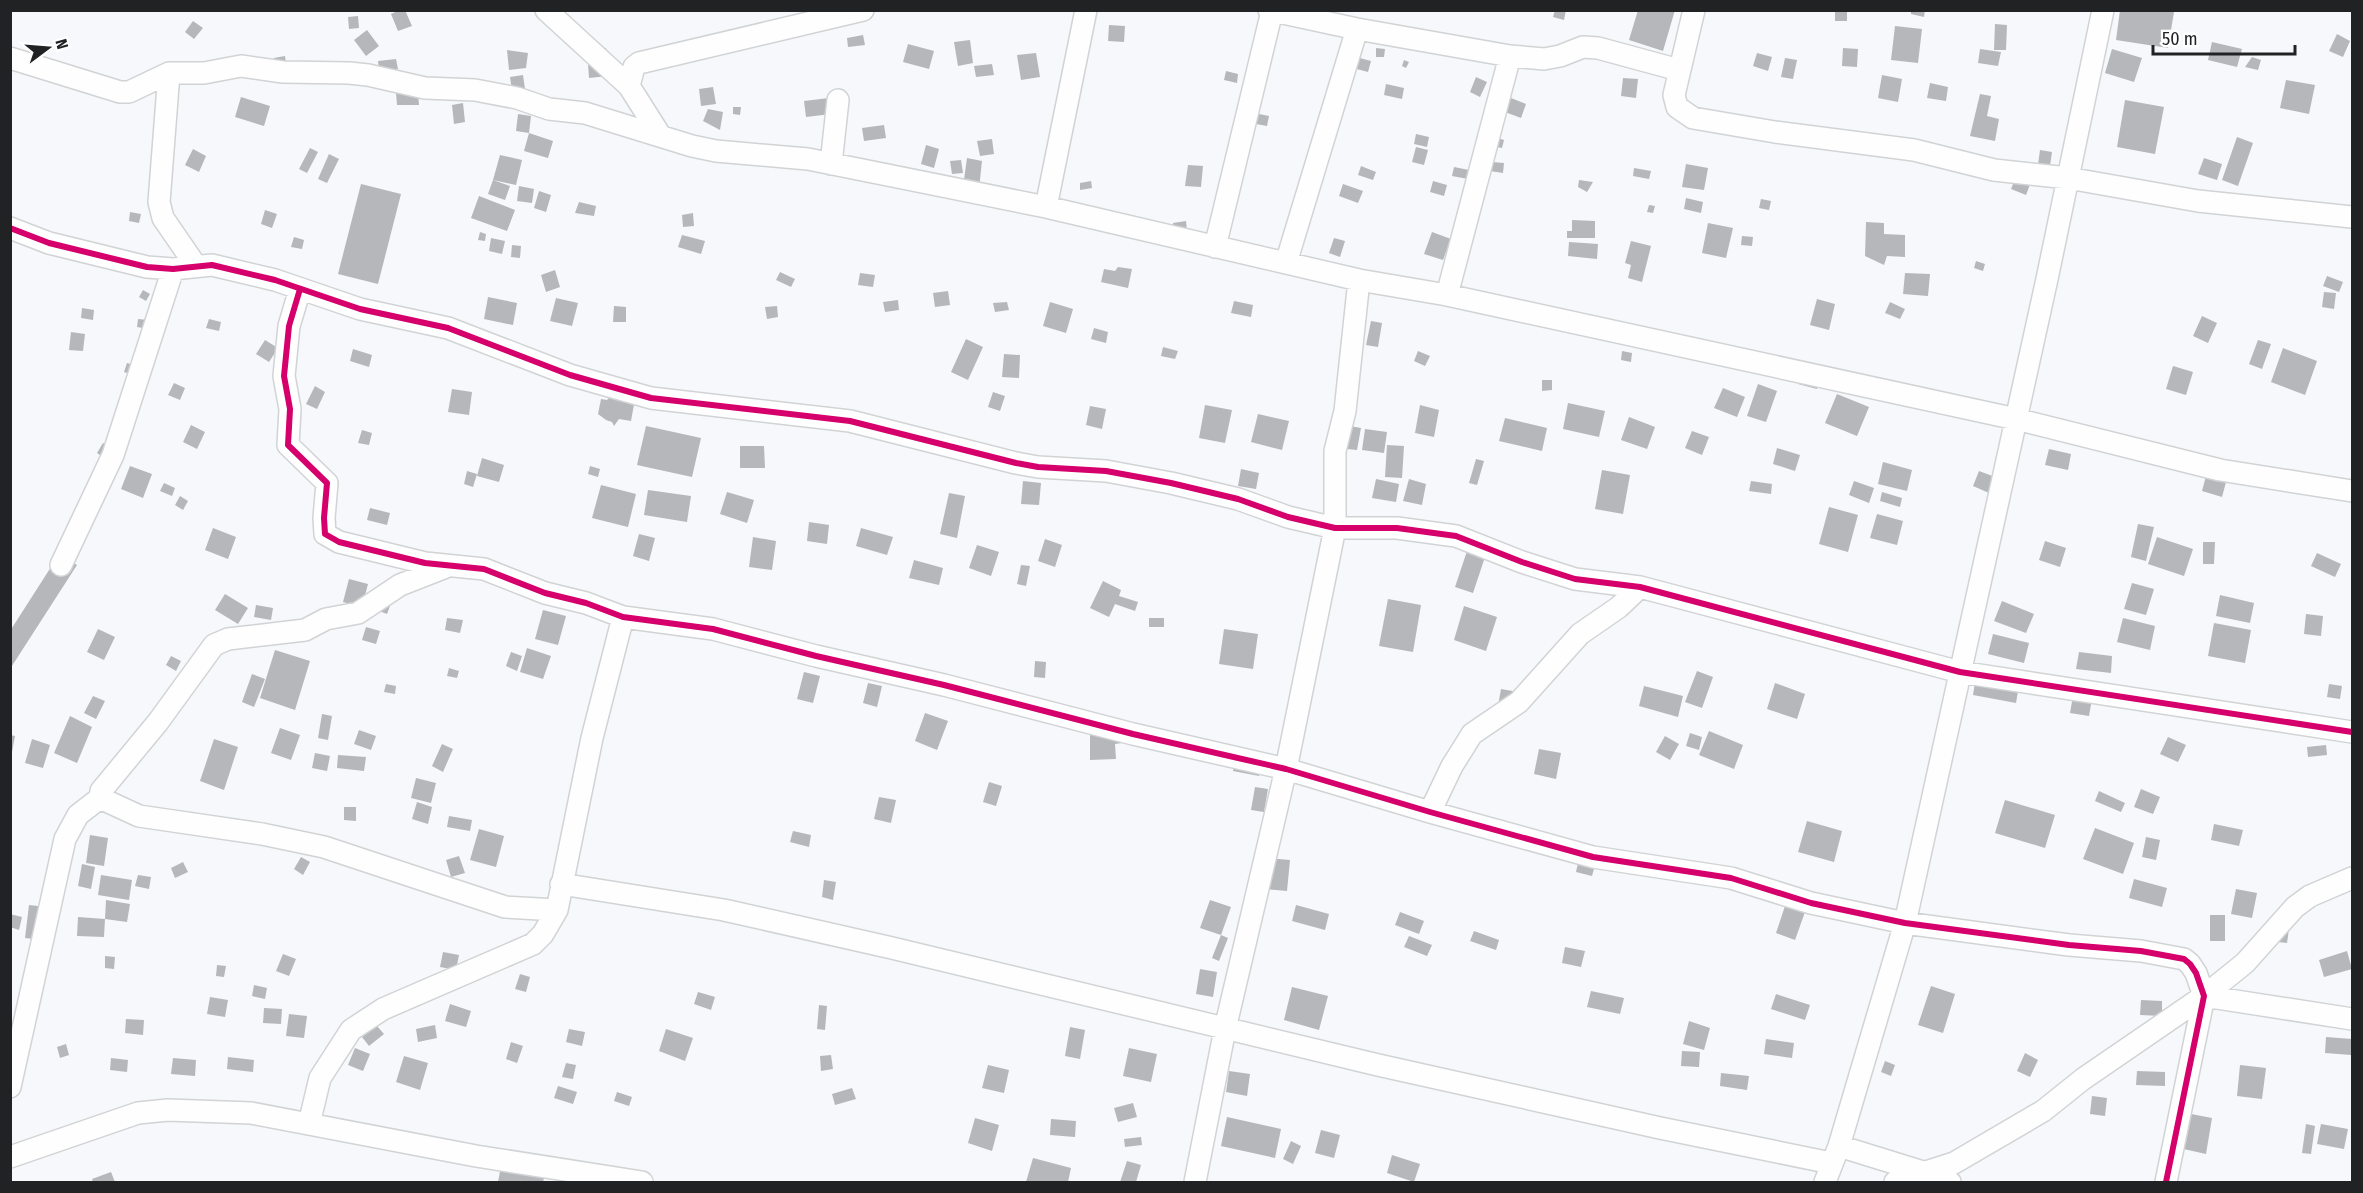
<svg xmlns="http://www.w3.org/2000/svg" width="2363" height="1193" viewBox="0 0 2363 1193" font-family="'Fira Sans Condensed',sans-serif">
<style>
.building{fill:#b6b7ba}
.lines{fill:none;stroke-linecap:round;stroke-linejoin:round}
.street-casing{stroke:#d1d3d4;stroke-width:24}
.street{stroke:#fefefe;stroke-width:21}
.cycleway-casing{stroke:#fff;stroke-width:10}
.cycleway{stroke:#d6006c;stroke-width:6}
</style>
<rect width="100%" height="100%" fill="#f6f8fb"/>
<!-- building -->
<path class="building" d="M400,10H405L412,26L398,31L391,14Z
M1555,10H1566L1564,20L1553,17Z
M1638,10H1675L1663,51L1629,40Z
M1835,10H1847V21H1835Z
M1911,10H1925L1924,17L1911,14Z
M2120,10L2174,12L2168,48L2116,40Z
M358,16L359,28L349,29L348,17Z
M193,21L203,28L194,39L185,32Z
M1995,24L2007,25L2006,50H1994Z
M1109,25L1125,26L1124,42L1108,41Z
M1895,26L1922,29L1918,63L1891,60Z
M367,30L379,46L366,56L354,40Z
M2337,34L2350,41L2343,57L2329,51Z
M863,35L865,45L848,47L847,38Z
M970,40L973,63L958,66L954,42Z
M2212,42L2242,49L2237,67L2208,60Z
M908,44L934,51L929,69L903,62Z
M606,48L608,76L589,78L587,49Z
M1376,48L1385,49L1384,57H1376Z
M1843,48L1858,49L1857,67L1842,66Z
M1980,49L2001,52L1998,66L1978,63Z
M2112,49L2142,58L2134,82L2105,73Z
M507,50L528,53L526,68L509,70Z
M1036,53L1040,77L1021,80L1017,55Z
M1757,53L1772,57L1768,71L1753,66Z
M285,56L286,64L275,66L274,58Z
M1356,57L1371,61L1368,72L1353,68Z
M2252,57L2261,60L2258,70L2245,67Z
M1785,58L1797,60L1793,79L1781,77Z
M396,59L398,69L379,71L378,61Z
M1404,60L1409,62L1406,68L1402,66Z
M992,64L994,75L976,77L974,66Z
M1226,71L1238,74L1237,83L1224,80Z
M523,75L525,89L512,90L510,77Z
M1882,75L1902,79L1898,102L1878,98Z
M1476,77L1487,82L1480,97L1470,92Z
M1623,78L1638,79L1636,98L1621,96Z
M2286,80L2315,85L2309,114L2280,108Z
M1930,83L1948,87L1946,101L1927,98Z
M1386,84L1404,88L1402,99L1384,95Z
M713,87L716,104L701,106L699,89Z
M396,93H418L419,105H397Z
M1980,94L1991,96L1987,116L1999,119L1995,141L1970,136Z
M241,97L270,106L264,126L235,117Z
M829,98L831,114L806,117L804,101Z
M1511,98L1526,104L1521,118L1505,112Z
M2125,100L2164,107L2155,154L2117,147Z
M463,103L465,122L454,124L452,105Z
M733,107H741L740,115L733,114Z
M708,109L723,112L720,130L703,121Z
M518,114L531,116L529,133L516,131Z
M1259,114L1269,116L1267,126L1256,124Z
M884,125L886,138L864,141L862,128Z
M529,133L553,141L548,158L524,151Z
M1416,134L1429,137L1427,147L1414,144Z
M1494,137L1504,140L1502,148L1492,146Z
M2237,137L2253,143L2238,186L2222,180Z
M992,139L994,154L980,156L977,141Z
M926,145L939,149L934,168L921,164Z
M1416,147L1428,150L1424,165L1412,162Z
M310,148L318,152L307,173L299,169Z
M193,149L206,156L199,172L185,165Z
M2040,150L2052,152L2050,166L2038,165Z
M329,154L339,159L327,183L318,179Z
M500,155L522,160L516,185L493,180Z
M967,158L982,161L979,189L963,187Z
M2204,158L2222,164L2217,180L2198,174Z
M961,160L963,173L952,174L950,161Z
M1492,162L1504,163L1503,173L1490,171Z
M1686,164L1708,168L1704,190L1682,187Z
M1188,165L1203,166L1201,187L1185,186Z
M1361,166L1376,172L1373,180L1358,175Z
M1454,167L1469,170L1468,179L1452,176Z
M1634,168L1651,171L1649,179L1633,176Z
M2016,177L2031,182L2026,195L2011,189Z
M493,180L510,186L505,200L488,194Z
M1579,180L1593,182L1587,192L1578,187Z
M1091,181L1092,188L1080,190V183Z
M1433,181L1447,185L1444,196L1430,192Z
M361,184L401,194L378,284L338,274Z
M1343,184L1363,191L1358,203L1339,196Z
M519,186L534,189L532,203L517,201Z
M539,191L551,195L546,212L534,208Z
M479,196L515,210L507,231L471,218Z
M1686,198L1703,202L1701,213L1684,209Z
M1761,199L1771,201L1769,210L1759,208Z
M579,202L596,206L594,216L575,213Z
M1649,205L1655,206L1653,213L1647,212Z
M265,210L277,214L272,228L261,224Z
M130,212L141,214L139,223L129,221Z
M693,213L694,226L683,227L682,215Z
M1572,220L1595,221V238H1567V231H1572Z
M1186,221L1187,231L1174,232L1173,223Z
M1866,222L1884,223V234L1905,235V257L1887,256L1884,265L1865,256Z
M1708,223L1733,228L1726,258L1702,253Z
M480,232L486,234L485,241L478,240Z
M1432,232L1451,239L1443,260L1424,254Z
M682,235L705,241L701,254L678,247Z
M1742,236L1753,237L1752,246L1741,245Z
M294,237L304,240L302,249L291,247Z
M491,238L505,241L502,254L489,251Z
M1334,238L1345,241L1340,257L1329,253Z
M1631,241L1651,246L1642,282L1628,278L1631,265L1625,263Z
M1569,242L1598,244L1597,259L1568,256Z
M512,245L521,246L520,258L511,257Z
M1976,261L1985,264L1983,271L1974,268Z
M1118,267L1132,269L1128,288L1101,282L1104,269L1115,271Z
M555,270L560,287L546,292L541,275Z
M780,272L795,279L791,287L776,280Z
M860,273L875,275L873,287L858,285Z
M1905,273L1930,274L1928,296L1903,294Z
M2327,276L2343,282L2339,292L2323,286Z
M143,290L150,294L146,301L139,297Z
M948,291L950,305L935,307L933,293Z
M2324,292L2336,293L2334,309L2322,307Z
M488,297L517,303L513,325L484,319Z
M556,298L578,303L572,326L550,321Z
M1817,299L1835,304L1829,330L1810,325Z
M898,300L899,310L885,312L883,302Z
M1234,301L1253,305L1251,317L1231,313Z
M1007,302L1009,310L995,312L993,303Z
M1050,302L1073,309L1066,333L1043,326Z
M1890,302L1905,309L1900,319L1885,313Z
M614,306L626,307V322H613Z
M777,306L778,317L767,319L765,307Z
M82,308L94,310L93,320L81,318Z
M2202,316L2217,323L2208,343L2193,336Z
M138,319L149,320L148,329L137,327Z
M209,319L221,322L219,331L206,328Z
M1371,321L1382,323L1378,347L1366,345Z
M1094,328L1108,332L1106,343L1091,339Z
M71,332L85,334L83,351L69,350Z
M966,339L983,347L968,380L951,372Z
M265,340L278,348L269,362L256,354Z
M2258,340L2271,344L2262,369L2249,364Z
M1163,347L1178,351L1175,359L1161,356Z
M2283,348L2317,361L2305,395L2271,382Z
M353,349L372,355L369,367L350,361Z
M1418,351L1430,356L1425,366L1414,361Z
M1622,351L1632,353L1631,362L1621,360Z
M1004,354L1020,355L1019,378L1002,377Z
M127,363L137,366L133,375L124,372Z
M2173,366L2193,372L2186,395L2166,389Z
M1800,374L1819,378L1817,389L1798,384Z
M1542,380H1552V390L1542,391Z
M174,383L185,388L180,400L168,395Z
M1758,384L1777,391L1766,422L1747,416Z
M315,386L325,392L317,409L306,404Z
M1723,388L1745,397L1737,417L1714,408Z
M452,389L472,392L469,415L448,412Z
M993,392L1005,396L1000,411L988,407Z
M1837,394L1869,407L1857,436L1825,423Z
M611,395L635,399L631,421L619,419L614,426L612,422L606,420L598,414L601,399L607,400Z
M1568,403L1605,411L1599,437L1563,429Z
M1205,405L1232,410L1225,443L1199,438Z
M1420,405L1439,410L1434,437L1415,433Z
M1090,406L1106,409L1102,429L1086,425Z
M1258,414L1289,421L1282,450L1251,442Z
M1629,417L1655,427L1647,449L1621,440Z
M1505,418L1547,428L1542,451L1499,441Z
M191,425L205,432L197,449L183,442Z
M646,426L701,438L692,477L637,465Z
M1350,426L1361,428L1357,450L1347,449Z
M1365,429L1387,432L1384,453L1362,450Z
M362,430L372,433L369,445L358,443Z
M1692,431L1709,437L1702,455L1685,448Z
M103,443L112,449L106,459L97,453Z
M1387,445L1404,446L1402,478L1385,477Z
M740,446H764L765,468H740Z
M1777,448L1800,455L1795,471L1773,464Z
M2049,449L2071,454L2068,470L2045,465Z
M482,458L504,465L499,482L477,476Z
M1476,459L1484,461L1477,485L1469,483Z
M1883,462L1912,470L1907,491L1878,484Z
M130,466L152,474L143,498L121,489Z
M590,466L600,469L598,477L588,474Z
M1241,469L1259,473L1256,489L1238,486Z
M1602,470L1630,475L1623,514L1595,509Z
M467,471L477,474L473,487L464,484Z
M1979,471L1995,477L1989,493L1973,486Z
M2206,476L2226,482L2222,497L2202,491Z
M1376,479L1399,484L1396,502L1372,498Z
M1409,479L1426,484L1422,505L1403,501Z
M1023,481L1041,483L1039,505L1021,504Z
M1751,481L1772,484L1771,494L1749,491Z
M1854,481L1874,488L1869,503L1849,495Z
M164,483L175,488L172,496L160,491Z
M601,485L636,494L628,527L592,518Z
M648,490L691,496L687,522L644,515Z
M727,492L754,500L747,523L720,514Z
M1882,492L1902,498L1900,507L1880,501Z
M949,493L965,496L957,538L940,534Z
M180,496L188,501L183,510L175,505Z
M1829,507L1858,515L1848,552L1819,544Z
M370,508L390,513L387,525L367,520Z
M1877,514L1903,521L1897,545L1870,538Z
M809,522L829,525L827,544L807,541Z
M2138,524L2154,527L2146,561L2131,557Z
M213,528L236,537L228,559L205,550Z
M861,528L893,537L887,555L856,546Z
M639,534L655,538L649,561L633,556Z
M753,537L776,541L772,570L749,567Z
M2157,537L2193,549L2184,576L2148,564Z
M1045,539L1062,545L1055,567L1038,561Z
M2045,541L2066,548L2060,567L2039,560Z
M2203,542H2215L2214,564H2203Z
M977,545L999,552L991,576L969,568Z
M1467,551L1485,557L1473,593L1455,587Z
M60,553L77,565L10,669V631Z
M2317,553L2341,564L2335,577L2311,566Z
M914,560L943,568L939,585L909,578Z
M1021,565L1030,566L1026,586L1017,584Z
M349,579L368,584L362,607L343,602Z
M1103,581L1121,590L1119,596L1138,602L1135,611L1115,604L1109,617L1090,608Z
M2132,583L2154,589L2146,615L2124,609Z
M225,594L248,608L238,624L215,610Z
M2220,595L2254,603L2250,623L2216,616Z
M1388,599L1421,605L1413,652L1379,646Z
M2002,601L2034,614L2026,633L1994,621Z
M382,603L390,606L387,614L379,611Z
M256,605L273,608L271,620L254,617Z
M1464,606L1497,617L1486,651L1454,640Z
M543,610L566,616L558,645L535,639Z
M2306,614L2323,616L2321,636L2304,634Z
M447,618L463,620L460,633L445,630Z
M1149,618H1164V627H1149Z
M2123,618L2155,626L2150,650L2117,642Z
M2214,623L2251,630L2245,663L2208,656Z
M366,627L380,631L376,644L362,640Z
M98,629L115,637L104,660L87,652Z
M1224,629L1258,634L1253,669L1219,664Z
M1993,634L2029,643L2024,663L1988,654Z
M527,648L551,656L543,679L520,672Z
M275,650L310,661L295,710L260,698Z
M511,652L522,656L517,671L506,666Z
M2079,652L2112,656L2111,673L2076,669Z
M171,656L181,661L176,671L166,665Z
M1035,661L1046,662L1045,678L1034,677Z
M449,668L459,671L457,678L447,676Z
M1697,671L1713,677L1702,708L1685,702Z
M804,672L820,676L813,703L797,699Z
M252,674L265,679L254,707L242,702Z
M1976,676L2019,685L2016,703L1973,695Z
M868,683L882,686L877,707L863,703Z
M1775,683L1805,694L1797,719L1767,709Z
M386,684L396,686L395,694L384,692Z
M2329,684L2342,686L2340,699L2327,697Z
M1644,686L1683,696L1678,717L1639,706Z
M1501,689L1518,692L1498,706Z
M93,696L105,701L96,719L84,713Z
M2073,696L2092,699L2089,716L2070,713Z
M925,713L948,721L937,750L915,741Z
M322,714L332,716L328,740L318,738Z
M70,716L92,727L77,763L54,753Z
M1141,724L1143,740L1115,744L1116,759L1090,760V732Z
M280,728L300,735L291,760L271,753Z
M359,730L376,736L371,750L354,744Z
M1709,731L1743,745L1734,769L1699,755Z
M1690,733L1702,737L1699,750L1686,746Z
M10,735L15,736L12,752H10Z
M1665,736L1679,744L1670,760L1656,752Z
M2168,737L2186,745L2178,762L2160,754Z
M32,739L50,745L43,768L25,763Z
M214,739L238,747L224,790L200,781Z
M442,744L453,749L443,772L432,766Z
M2326,745L2327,755L2308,757L2307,747Z
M1539,749L1561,753L1556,779L1534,774Z
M315,753L330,756L327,771L312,768Z
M1237,754L1263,760L1259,776L1233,771Z
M338,755L366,757L364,771L337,768Z
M416,778L436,783L431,803L411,798Z
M989,782L1002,786L996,806L983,802Z
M1255,787L1268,789L1264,812L1251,810Z
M2141,789L2160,797L2153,814L2134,807Z
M2099,791L2125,803L2121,812L2095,801Z
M879,797L896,800L891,823L874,819Z
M2005,800L2055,815L2045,848L1995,833Z
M417,802L432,807L428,824L412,819Z
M344,807H356V821L344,820Z
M449,816L472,820L470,831L447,827Z
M1807,821L1842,831L1834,862L1798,852Z
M2214,824L2243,830L2239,846L2211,840Z
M2095,828L2134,843L2123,874L2083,859Z
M479,829L504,836L496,867L470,860Z
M793,831L811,835L809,847L790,842Z
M90,835L108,838L104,866L86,863Z
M2146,837L2160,840L2156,860L2142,857Z
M1580,854L1597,858L1592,876L1576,872Z
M459,856L465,873L451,877L446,860Z
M301,857L310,862L303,875L294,869Z
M1266,858L1290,860L1287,891L1263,889Z
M183,862L188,872L175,878L171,868Z
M82,864L95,867L91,889L78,886Z
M101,875L132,880L129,900L98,895Z
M138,875L151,877L149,889L135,886Z
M2134,879L2167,888L2162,907L2129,898Z
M824,880L836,882L833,900L822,897Z
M2236,889L2257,893L2252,918L2231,914Z
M106,900L130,904L127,922L105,919L104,937L77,936L78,917L105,919Z
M1210,900L1231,907L1221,935L1200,928Z
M29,905L57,908L53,941L25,938Z
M1296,905L1329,914L1325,930L1292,921Z
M1785,906L1805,912L1795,940L1776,933Z
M1400,912L1424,921L1419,934L1395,925Z
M10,914L22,917L19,930L10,927Z
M2210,915H2225V941H2210Z
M2289,929L2287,943L2268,941Z
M1474,931L1499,940L1496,950L1470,941Z
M1221,935L1228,938L1219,961L1212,958Z
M1409,936L1432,945L1427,956L1404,947Z
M1565,947L1585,951L1581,967L1562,963Z
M2347,951L2352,969L2324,977L2319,960Z
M443,952L459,955L456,970L440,967Z
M283,954L296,959L289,976L276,971Z
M105,956L115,957L114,969L105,968Z
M217,965L226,966L224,977L216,976Z
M1200,969L1217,972L1213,997L1196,994Z
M520,974L530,977L526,992L515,989Z
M254,985L267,988L265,999L252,996Z
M1931,986L1955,994L1943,1033L1918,1025Z
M1292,987L1328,996L1319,1030L1284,1020Z
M1591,991L1624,998L1620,1014L1587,1007Z
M698,992L715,997L711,1010L694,1004Z
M1776,994L1810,1005L1805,1020L1771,1009Z
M210,997L228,1000L225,1017L207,1014Z
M2141,1000L2162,1001V1016L2140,1015Z
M450,1004L471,1011L466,1027L445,1021Z
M819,1005L827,1006L825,1030L817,1029Z
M264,1008L282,1009L281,1024L263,1023Z
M289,1014L307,1016L304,1038L286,1036Z
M126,1019L144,1020L143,1035L125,1033Z
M1689,1021L1710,1028L1704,1050L1683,1044Z
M435,1025L437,1038L418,1042L416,1029Z
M377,1026L384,1034L369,1046L362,1037Z
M1070,1027L1085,1030L1080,1059L1065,1056Z
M569,1029L585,1032L582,1046L566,1042Z
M666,1029L693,1038L685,1061L659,1051Z
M2326,1037L2352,1039L2351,1055L2325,1053Z
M1766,1039L1794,1043L1792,1058L1764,1054Z
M511,1042L523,1046L517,1063L506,1059Z
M66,1044L69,1055L60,1058L57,1047Z
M355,1048L370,1054L363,1071L348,1065Z
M1129,1048L1157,1054L1151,1082L1123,1076Z
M1682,1051L1700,1052L1699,1067L1681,1066Z
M2025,1053L2038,1060L2030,1077L2017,1071Z
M831,1055L833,1069L821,1071L820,1056Z
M404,1056L428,1063L420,1090L396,1082Z
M228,1057L254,1060L253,1072L227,1069Z
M111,1058L128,1060L127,1072L110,1070Z
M173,1058L196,1060L195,1076L171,1074Z
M1885,1061L1895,1065L1891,1076L1881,1072Z
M566,1063L576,1065L573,1079L562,1077Z
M988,1065L1009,1070L1004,1093L982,1088Z
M2240,1065L2266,1068L2262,1099L2237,1096Z
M1229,1071L1250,1074L1247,1096L1226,1092Z
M2137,1071L2165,1072V1086L2136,1085Z
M1721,1073L1749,1076L1747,1090L1720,1086Z
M558,1086L577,1092L573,1104L554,1098Z
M852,1088L856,1099L835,1105L832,1094Z
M617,1092L632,1097L629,1106L614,1101Z
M2092,1096L2107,1098L2105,1116L2090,1114Z
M1133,1103L1137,1117L1118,1122L1114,1108Z
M2186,1113L2212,1118L2206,1154L2179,1148Z
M1227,1117L1281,1129L1275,1158L1221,1146Z
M975,1118L999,1125L992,1151L968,1143Z
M1051,1119L1076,1121L1075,1137L1050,1135Z
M2306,1124L2315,1126L2311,1154L2302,1153Z
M2321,1124L2348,1129L2344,1149L2317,1144Z
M1321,1130L1340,1135L1334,1158L1315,1153Z
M1141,1137L1142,1145L1125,1147L1124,1139Z
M1291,1141L1301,1146L1293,1164L1283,1159Z
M1392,1155L1420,1164L1414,1182L1387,1173Z
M1033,1158L1071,1168L1068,1182H1026Z
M502,1161L546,1171L543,1182H498Z
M1127,1161L1141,1165L1136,1182H1120Z
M111,1172L115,1182H93L92,1179Z"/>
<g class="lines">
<defs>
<path id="street" d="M546,10L629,86L660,135
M1269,10L1357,29L1510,56L1544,59L1560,56L1583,47L1598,48L1679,70
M1694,10L1674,95L1677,107L1693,118L1775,132L1914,150L1994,170L2068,178L2198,201L2352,217
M10,58L120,92H129L169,73H204L241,66L283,72L349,73L368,75L425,88L475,90L517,98L549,109L585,113L692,146L716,151L808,159L1046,207L1359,280L1447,295L2016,419L2220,470L2352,491
M169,73L159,202L163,218L196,266
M629,86L634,67L639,63L863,10
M831,164L838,100
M1046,207L1086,10
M10,228L49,243L147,267L173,269L212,265L275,280L360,309L448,328L570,375L651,398L850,421L1016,463L1038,467L1106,471L1171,483L1238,499L1288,517L1335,528H1397L1456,536L1522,562L1575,579L1640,587L1960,672L2352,732
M1215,247L1272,11
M1286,263L1357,29
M300,289L289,326L284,376L290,409L288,445L327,483L324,518L325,534L339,542L425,563L484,569L545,593L586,603L623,617L713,629L816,656L944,685L1133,734L1286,769L1430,812L1593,857L1731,878L1811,903L1905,923L2069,945L2141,951L2184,959L2190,964L2196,973L2204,996L2166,1182
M1447,295L1510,56
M61,565L113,455L173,269
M100,798L139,816L262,834L324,847L505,907L557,910
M1430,812L1452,766L1472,734L1519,702L1580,634L1619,607L1640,587
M561,884L724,910L892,948L1378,1065L1660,1128L1831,1163
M2204,996L2352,1019
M10,1087L65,839L78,815L100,798L101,791L158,722L214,645L228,639L305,630L326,619L358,613L400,585L446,567
M309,1124L320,1078L351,1030L383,1009L533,944L543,934L557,910L592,738L623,617
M1839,1146L1923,1172L1950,1182
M10,1157L138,1113L168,1110L251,1113L476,1156L642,1182
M1195,1182L1225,1029L1286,769L1335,528V451L1345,411L1359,280
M1825,1182L1839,1146L1905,923L2047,279L2103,10
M1895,1182L1954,1163L2043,1111L2083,1079L2204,996L2245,963L2295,907L2310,896L2352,878"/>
</defs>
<!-- street casing -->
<use href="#street" class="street-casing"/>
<!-- street -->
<use href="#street" class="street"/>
<defs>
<path id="cycleway" d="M10,228L49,243L147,267L173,269L212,265L275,280L360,309L448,328L570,375L651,398L850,421L1016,463L1038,467L1106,471L1171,483L1238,499L1288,517L1335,528H1397L1456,536L1522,562L1575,579L1640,587L1960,672L2352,732
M300,289L289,326L284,376L290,409L288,445L327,483L324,518L325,534L339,542L425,563L484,569L545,593L586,603L623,617L713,629L816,656L944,685L1133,734L1286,769L1430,812L1593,857L1731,878L1811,903L1905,923L2069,945L2141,951L2184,959L2190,964L2196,973L2204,996L2166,1182"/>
</defs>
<!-- cycleway casing -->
<use href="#cycleway" class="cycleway-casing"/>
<!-- cycleway -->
<use href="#cycleway" class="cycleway"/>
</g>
<!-- border -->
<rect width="2363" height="1193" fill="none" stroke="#212224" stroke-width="24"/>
<!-- north arrow -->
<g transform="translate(48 48) rotate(74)" stroke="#ffffff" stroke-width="4.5" paint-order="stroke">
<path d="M0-4.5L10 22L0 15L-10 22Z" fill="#212224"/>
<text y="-9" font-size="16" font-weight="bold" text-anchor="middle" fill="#212224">N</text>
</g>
<!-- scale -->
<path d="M2153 45v9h142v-9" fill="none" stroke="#212224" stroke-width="3"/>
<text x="2162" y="45" font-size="18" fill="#212224" stroke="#ffffff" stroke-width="4.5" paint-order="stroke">50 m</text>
</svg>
